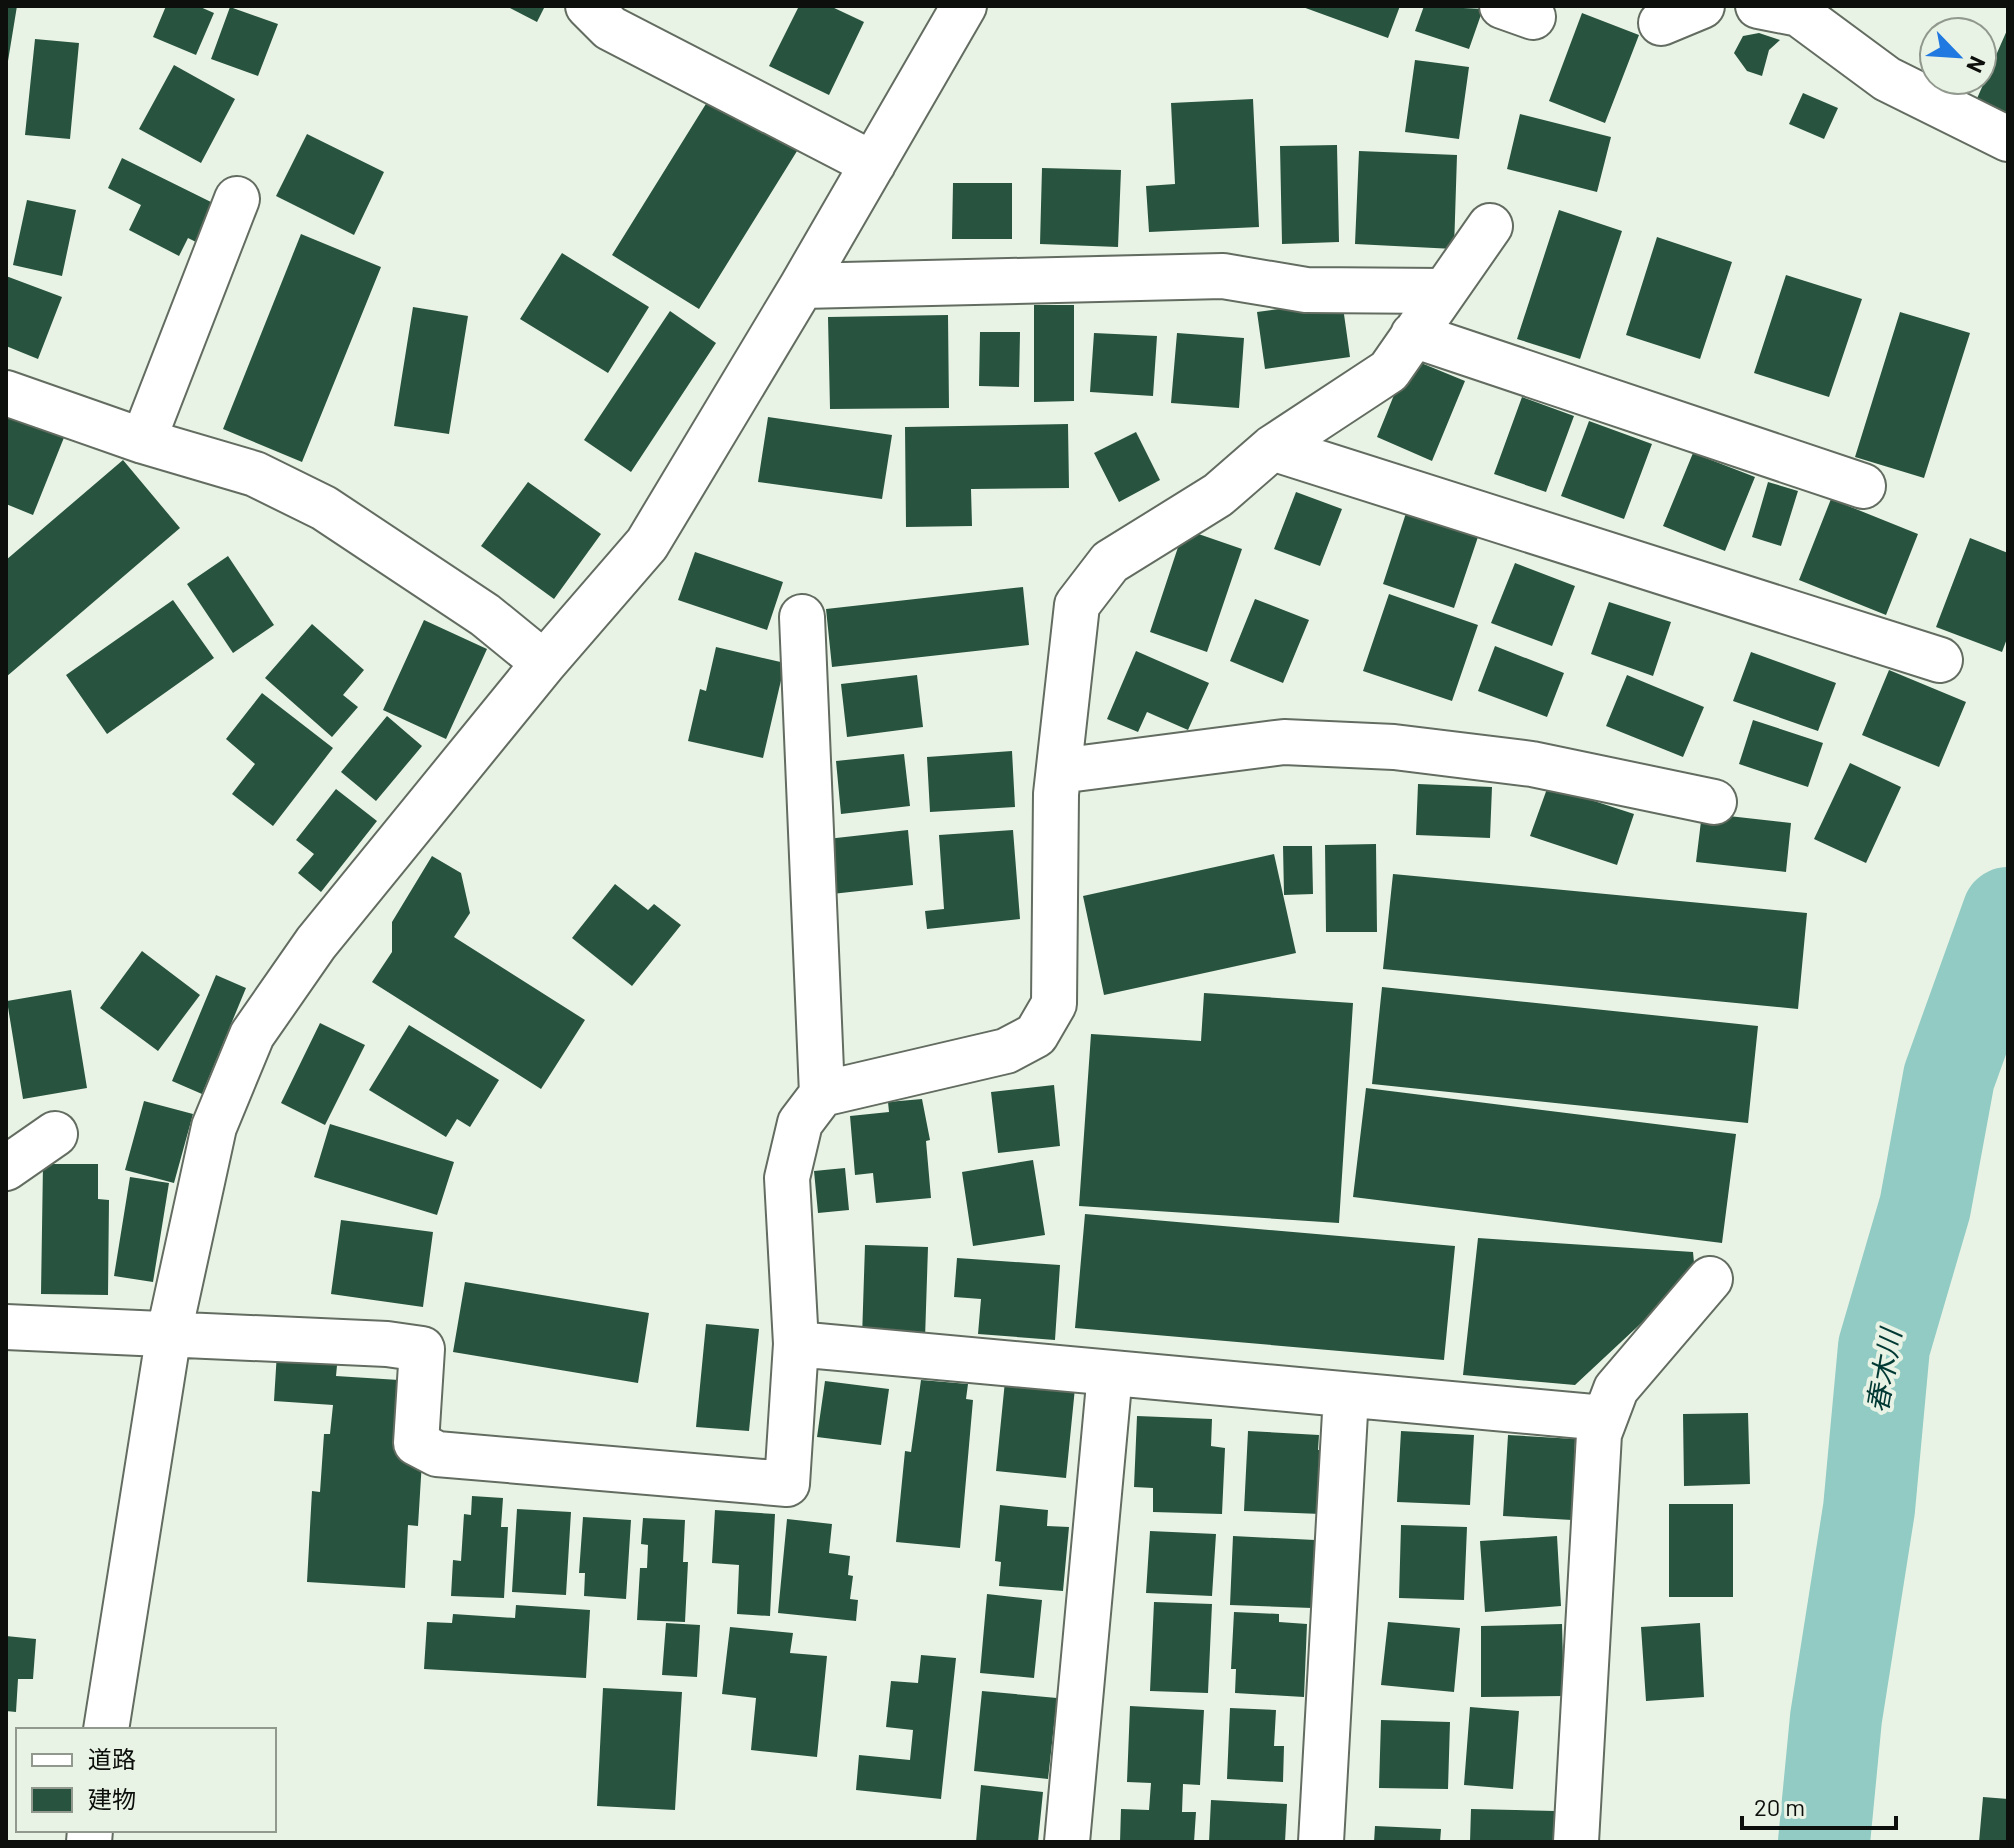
<svg xmlns="http://www.w3.org/2000/svg" width="2014" height="1848" viewBox="0 0 2014 1848" font-family="Barlow,'Noto Sans JP',sans-serif">
<style>
.lines{fill:none;stroke-linecap:round;stroke-linejoin:round}
.river{stroke:#91cbc3;stroke-width:92}
.building{fill:#28543f}
.street-casing{stroke:#636c60;stroke-width:48}
.street{stroke:#fff;stroke-width:44}
.labels{text-anchor:middle;stroke-width:8;stroke-linejoin:round;paint-order:stroke}
.water-label{font-size:28px;font-style:italic;fill:#003833;stroke:#e9f3e5}
</style>
<rect width="100%" height="100%" fill="#e9f3e5"/>
<g class="lines">
<!-- river -->
<path class="river" d="M1824,1842L1836,1718L1869,1509L1884,1347L1925,1207L1949,1077L2008,913"/>
</g>
<!-- building -->
<path class="building" d="M6,6H17L8,61H6Z
M166,6H198L214,13L196,55L153,37Z
M506,6H545L537,22Z
M799,6H830L864,22L829,95L769,66Z
M1300,6H1400L1388,38Z
M1424,6L1483,9L1469,49L1415,31Z
M230,7L278,24L258,76L211,59Z
M1582,13L1639,35L1605,123L1549,101Z
M2008,28V118L1975,103Z
M1759,33L1780,40L1769,50L1762,76L1747,71L1734,53L1743,36Z
M35,39L79,43L70,139L25,135Z
M1415,60L1469,67L1459,139L1405,132Z
M174,65L235,99L201,163L139,129Z
M1803,93L1838,108L1824,139L1789,124Z
M709,99L761,132L774,111L802,143L699,309L612,255Z
M1253,99L1259,227L1149,232L1146,186L1175,184L1171,103Z
M1520,114L1611,137L1597,192L1507,169Z
M307,134L384,172L354,235L276,196Z
M1337,145L1339,242L1282,244L1280,146Z
M1359,151L1457,155L1454,249L1355,244Z
M122,158L215,204L196,242L188,238L179,256L129,230L141,205L108,188Z
M1042,168L1121,170L1118,247L1040,244Z
M953,183H1012V239H952Z
M27,200L76,210L62,276L13,265Z
M1559,210L1622,231L1580,359L1517,339Z
M301,234L381,267L302,462L223,429Z
M1657,237L1732,262L1700,359L1626,335Z
M562,253L649,307L608,373L520,319Z
M1786,275L1862,299L1829,397L1754,373Z
M6,276L62,297L38,359L6,346Z
M1342,300L1350,357L1265,369L1257,312Z
M1034,305H1074V401L1034,402Z
M413,307L468,316L449,434L394,426Z
M670,311L716,343L631,472L584,440Z
M1900,312L1970,333L1924,478L1855,457Z
M948,315L949,408L830,409L828,317Z
M980,332H1020L1019,387L979,386Z
M1094,333L1157,336L1153,396L1090,392Z
M1177,333L1244,338L1239,408L1171,403Z
M1409,358L1465,381L1432,461L1377,437Z
M1522,397L1574,416L1546,492L1494,474Z
M10,409L67,430L33,515L6,504V420Z
M768,417L892,435L882,499L758,482Z
M1589,421L1652,444L1624,519L1561,496Z
M1068,424L1069,488L971,489L972,526L906,527L905,427Z
M1136,432L1160,480L1119,502L1094,453Z
M1693,453L1755,477L1725,551L1663,526Z
M123,460L180,528L6,677V560Z
M528,482L601,534L554,599L481,546Z
M1768,482L1798,491L1781,546L1752,537Z
M1296,492L1342,509L1320,566L1274,549Z
M1831,499L1918,534L1886,615L1799,580Z
M1407,510L1479,534L1454,608L1383,584Z
M1184,529L1242,549L1207,652L1150,632Z
M1970,538L2008,553V636L2002,652L1936,627Z
M695,552L783,582L767,630L678,600Z
M228,556L274,625L233,653L187,584Z
M1515,563L1575,586L1552,646L1491,623Z
M1023,587L1029,645L832,667L826,609Z
M1389,594L1478,625L1452,701L1363,671Z
M1255,599L1309,620L1283,683L1230,661Z
M173,600L214,658L107,734L66,675Z
M1609,602L1671,622L1653,676L1591,654Z
M424,620L487,649L446,739L383,710Z
M312,624L364,670L343,695L358,707L332,737L265,678Z
M1495,646L1564,673L1547,717L1478,691Z
M716,647L785,663L763,758L688,741L700,689L706,691Z
M1136,651L1209,683L1188,730L1147,712L1138,732L1107,719Z
M1751,652L1836,683L1818,731L1733,701Z
M1889,670L1966,702L1939,767L1862,735Z
M917,675L923,727L847,737L841,684Z
M1627,675L1704,707L1683,757L1606,726Z
M262,693L333,748L273,826L232,794L255,764L226,739Z
M387,716L422,746L376,801L341,772Z
M1753,720L1823,743L1808,787L1739,764Z
M1012,751L1015,807L930,812L927,757Z
M904,754L910,806L841,814L836,761Z
M1850,763L1901,787L1866,863L1814,839Z
M1418,784L1492,787L1490,838L1416,835Z
M1548,786L1634,814L1617,865L1530,836Z
M336,789L377,821L321,892L298,873L314,854L296,840Z
M1702,813L1791,823L1786,872L1696,862Z
M908,830L913,885L823,895L818,840Z
M1013,830L1020,919L927,929L925,911L944,909L939,835Z
M1376,844L1377,932H1326L1325,845Z
M1283,846H1312L1313,894L1284,895Z
M1274,854L1296,953L1104,995L1083,896Z
M432,856L461,873L470,913L454,937L585,1020L541,1089L372,982L392,952V922Z
M1393,874L1807,913L1798,1009L1383,969Z
M615,884L648,910L654,904L681,925L632,986L572,938Z
M142,951L200,995L158,1051L100,1008Z
M216,975L246,988L202,1094L172,1081Z
M1382,987L1758,1026L1748,1123L1372,1084Z
M71,990L87,1088L23,1099L7,1001Z
M1204,993L1353,1003L1339,1223L1079,1206L1091,1034L1201,1041Z
M320,1023L365,1045L325,1125L281,1103Z
M409,1025L499,1080L470,1127L457,1119L446,1137L369,1090Z
M1054,1085L1060,1146L998,1153L991,1092Z
M1366,1088L1736,1134L1722,1243L1353,1197Z
M922,1099L930,1140L926,1141L931,1198L876,1203L873,1173L855,1175L850,1116L889,1112L888,1102Z
M144,1101L193,1114L174,1183L125,1170Z
M330,1124L454,1162L437,1215L314,1177Z
M1033,1160L1045,1235L973,1246L962,1172Z
M43,1164H98V1199L109,1200L108,1295L41,1294Z
M845,1168L849,1210L818,1213L814,1171Z
M130,1177L169,1183L153,1282L114,1276Z
M1085,1214L1455,1246L1444,1360L1075,1328Z
M341,1220L433,1232L423,1307L331,1294Z
M1478,1238L1693,1252L1695,1273L1575,1385L1463,1375Z
M865,1245L928,1247L925,1339L862,1338Z
M957,1258L1060,1265L1055,1340L978,1334L981,1299L954,1297Z
M465,1282L649,1313L638,1383L453,1352Z
M706,1324L759,1329L749,1431L696,1427Z
M277,1352L338,1355L336,1376L399,1380L422,1461L418,1526L408,1525L405,1588L307,1582L312,1491L320,1492L324,1434H330L333,1405L274,1401Z
M921,1380L968,1384L966,1399L973,1400L960,1548L896,1542L905,1451L911,1452Z
M825,1381L889,1389L881,1445L817,1437Z
M1005,1381L1075,1388L1066,1478L996,1471Z
M1748,1413L1750,1484L1684,1486L1683,1414Z
M1137,1416L1212,1419L1211,1446L1225,1448L1222,1514L1153,1512V1488L1134,1487Z
M1248,1431L1319,1435L1318,1450H1324L1321,1514L1244,1511Z
M1401,1431L1474,1435L1470,1505L1397,1502Z
M1508,1435L1575,1439L1572,1520L1503,1516Z
M472,1496L503,1498L501,1527H508L504,1598L451,1596L453,1560L461,1561L464,1514L471,1515Z
M1669,1504H1733V1597H1669Z
M1000,1505L1048,1510L1047,1526L1069,1527L1063,1591L999,1586L1001,1562L995,1561Z
M517,1509L571,1512L566,1595L512,1592Z
M715,1510L775,1514L770,1616L737,1614L739,1565L712,1563Z
M583,1517L631,1520L626,1599L584,1596L585,1573H579Z
M643,1518L685,1520L683,1562H688L685,1622L637,1620L640,1568H647L648,1545L641,1544Z
M787,1519L832,1524L829,1553L850,1556L848,1575L853,1576L850,1599L858,1600L856,1621L778,1613Z
M1401,1525L1467,1527L1464,1600L1399,1598Z
M1150,1531L1216,1534L1212,1596L1146,1593Z
M1233,1536L1315,1540L1312,1608L1230,1605Z
M1557,1536L1561,1606L1485,1612L1480,1541Z
M987,1594L1042,1600L1034,1678L980,1673Z
M1154,1602L1212,1604L1208,1693L1150,1691Z
M516,1605L590,1610L586,1678L424,1669L427,1622L452,1623L453,1614L515,1618Z
M1234,1612L1279,1614V1622L1307,1624L1304,1697L1235,1693L1236,1669H1231Z
M1388,1622L1460,1628L1454,1692L1381,1685Z
M666,1623L700,1625L697,1677L662,1675Z
M1700,1623L1704,1697L1646,1701L1641,1627Z
M1562,1624L1564,1696L1481,1697V1626Z
M730,1627L793,1633L790,1653L827,1656L817,1757L751,1750L756,1698L722,1694Z
M6,1636L36,1639L33,1679H18L16,1712L6,1711Z
M921,1655L956,1658L941,1799L856,1790L859,1755L910,1760L913,1730L886,1727L891,1681L918,1683Z
M603,1688L682,1692L675,1810L597,1806Z
M982,1691L1057,1698L1048,1779L974,1771Z
M1130,1706L1204,1710L1200,1785L1183,1784L1182,1812H1196L1194,1842H1120L1121,1809L1149,1810L1151,1783L1127,1782Z
M1470,1707L1519,1711L1513,1789L1464,1785Z
M1230,1708L1276,1710L1274,1746H1284L1283,1782L1227,1779Z
M1381,1720L1450,1722L1448,1789L1379,1788Z
M981,1785L1043,1792L1038,1842H976Z
M1983,1797L2008,1799V1842H1979Z
M1211,1800L1287,1804L1285,1842H1209Z
M1471,1809L1555,1811L1554,1842H1470Z
M1375,1826L1441,1829L1440,1842H1374Z"/>
<g class="lines">
<defs>
<path id="street" d="M588,6L610,28L873,164
M1502,6L1533,17
M1758,6L1799,14L1887,79L2008,139
M1661,23L1702,6
M802,286L1223,276L1306,290L1444,291
M1413,335L1863,486
M6,393L143,441L255,474L324,508L485,615L544,663
M143,441L237,199
M1272,448L1940,660
M802,617L822,1094
M1059,771L1284,742L1394,747L1532,764L1714,802
M6,1168L55,1134
M6,1327L387,1344L422,1349L416,1443L437,1454L787,1484L796,1344L787,1178L800,1123L822,1094L1006,1051L1036,1035L1054,1004L1056,794L1077,605L1110,562L1218,495L1272,448L1389,371L1490,226
M796,1344L1604,1418
M106,1730L169,1333L214,1127L252,1035L316,943L544,663L647,544L802,286L964,6
M89,1842L90,1830
M1067,1842L1110,1373
M1321,1842L1346,1395
M1576,1842L1599,1434L1616,1389L1710,1279"/>
</defs>
<!-- street casing -->
<use href="#street" class="street-casing"/>
<!-- street -->
<use href="#street" class="street"/>
</g>
<g class="labels">
<!-- water labels -->
<g class="water-label">
<text transform="translate(1884 1371) rotate(-80)" y="10">春木川</text>
</g>
</g>
<!-- border -->
<rect width="2014" height="1848" fill="none" stroke="#0c0f0b" stroke-width="16"/>
<!-- legend -->
<rect x="16" y="1728" width="260" height="104" fill="#e9f3e5" stroke="#91988e" stroke-width="2"/>
<rect x="32" y="1754" width="40" height="12" fill="#ffffff" stroke="#91988e" stroke-width="2"/>
<text x="88" y="1768" font-size="24" fill="#0c0f0b">道路</text>
<rect x="32" y="1788" width="40" height="24" fill="#28543f" stroke="#91988e" stroke-width="2"/>
<text x="88" y="1808" font-size="24" fill="#0c0f0b">建物</text>
<!-- north arrow -->
<g transform="translate(1958 56) rotate(115)"><circle r="38" fill="#e9f3e5" stroke="#91988e" stroke-width="2"/>
<path d="M0-6L14 30L0 20L-14 30Z" fill="#2078e1"/>
<text y="-12" font-size="22" font-weight="bold" text-anchor="middle" fill="#0c0f0b">N</text>
</g>
<!-- scale -->
<path d="M1742 1816v12h154v-12" fill="none" stroke="#0c0f0b" stroke-width="4"/>
<text x="1754" y="1816" font-size="24" fill="#0c0f0b" stroke="#e9f3e5" stroke-width="6" paint-order="stroke">20 m</text>
</svg>
